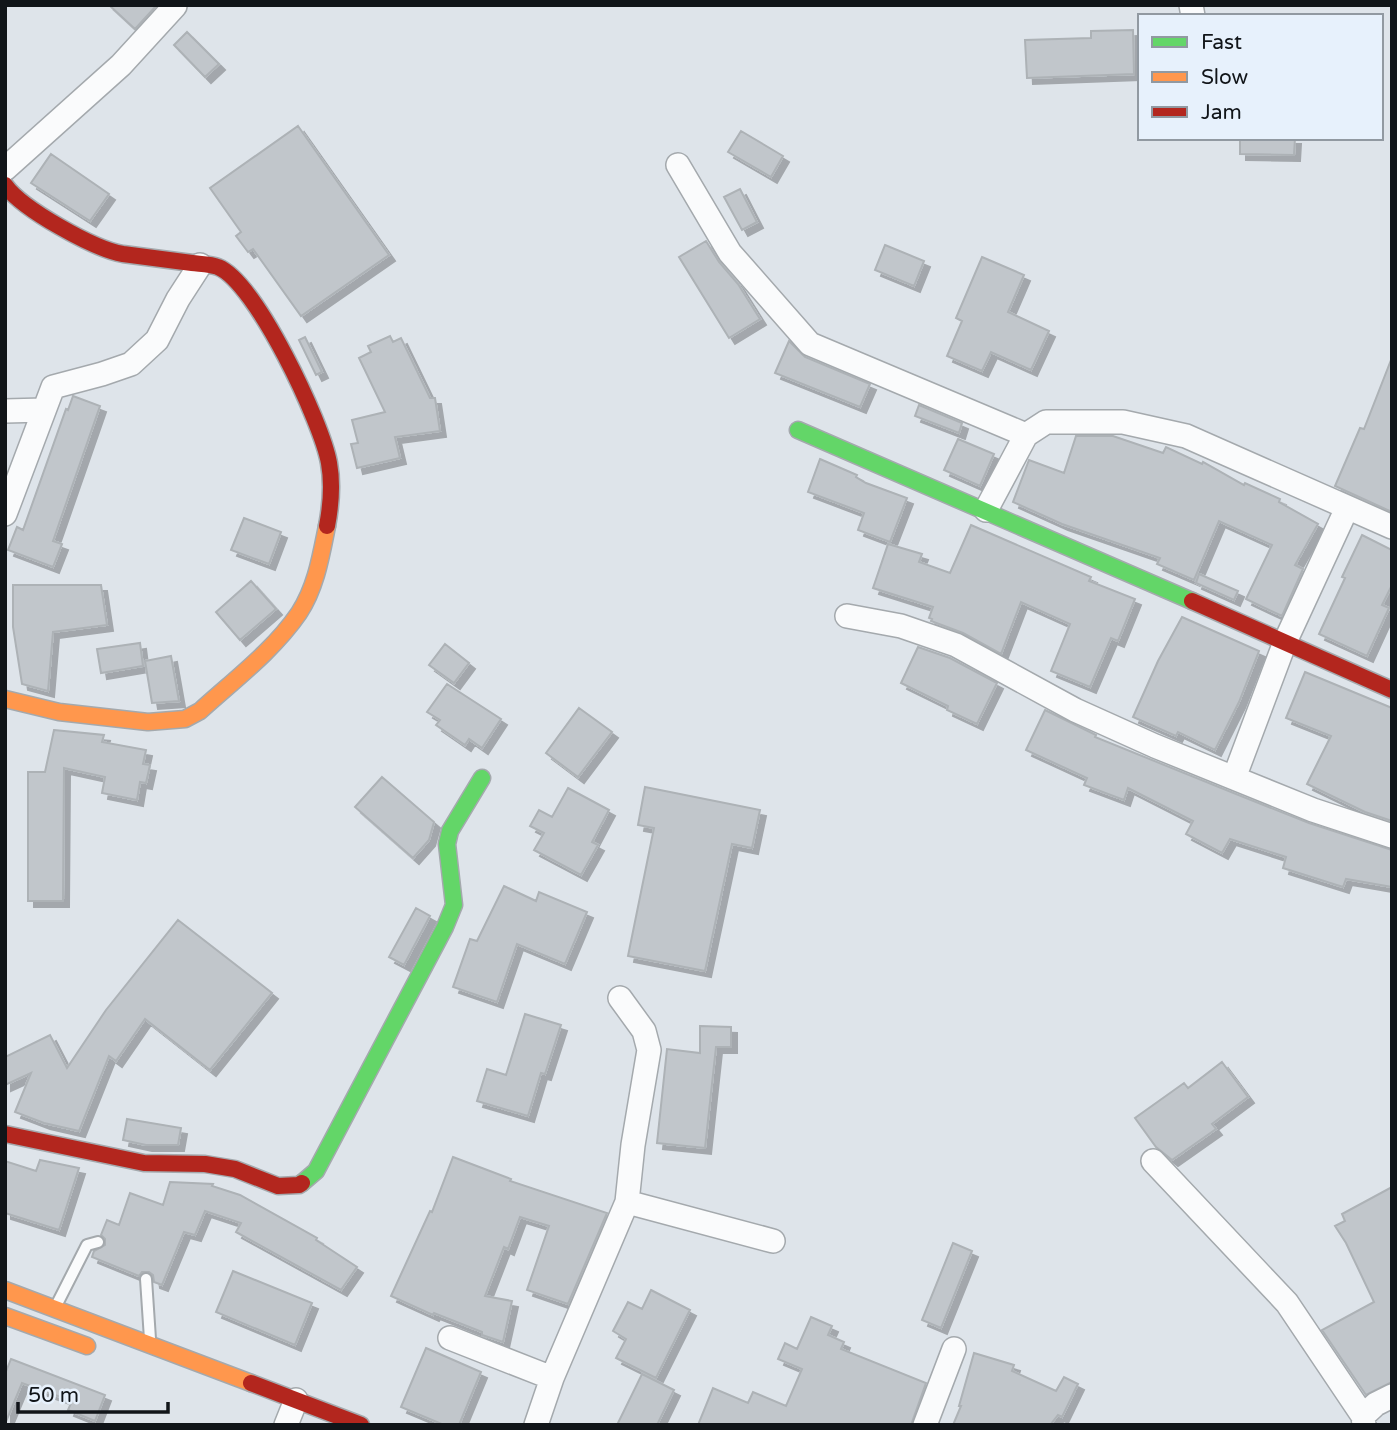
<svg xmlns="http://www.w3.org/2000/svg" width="1397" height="1430" viewBox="0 0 1397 1430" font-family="'Varela Round',sans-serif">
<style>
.building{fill:#c1c6cb;stroke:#adb2b6;stroke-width:2;filter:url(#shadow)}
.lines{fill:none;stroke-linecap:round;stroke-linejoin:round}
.lane-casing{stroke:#a4a9ad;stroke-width:14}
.street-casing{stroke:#a4a9ad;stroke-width:26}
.fast-casing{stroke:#a4a9ad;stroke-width:19}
.slow-casing{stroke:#a4a9ad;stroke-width:19}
.jam-casing{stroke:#a4a9ad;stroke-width:19}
.lane{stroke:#fafbfc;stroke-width:10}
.street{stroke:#fafbfc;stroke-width:23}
.fast{stroke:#63d668;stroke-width:16}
.slow{stroke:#ff974d;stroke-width:16}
.jam{stroke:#b3261e;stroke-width:16}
</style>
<defs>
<filter id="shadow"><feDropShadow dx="6" dy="6" stdDeviation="0" flood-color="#0004"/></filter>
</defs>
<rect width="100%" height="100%" fill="#dee4ea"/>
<!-- building -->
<path class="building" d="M109,5H157L135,29Z
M1133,30L1134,74L1027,78L1025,40L1091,38V31Z
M187,32L219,64L205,77L174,45Z
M298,126L389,255L301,316L253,249L248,252L236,236L241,232L210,188Z
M741,131L783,156L771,177L728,152Z
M1240,138H1295L1294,155L1240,154Z
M51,154L109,194L90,221L31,183Z
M740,189L757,222L742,230L724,197Z
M706,241L719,262L738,284L760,319L729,338L679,257Z
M885,245L924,261L914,286L875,270Z
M982,257L1024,275L1008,312L1049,331L1031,370L991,352L982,371L947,356L962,321L956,318Z
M390,336L393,342L401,338L430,398H435L440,431L395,437L400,458L357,468L351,444L358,443L352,420L385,412L359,358L371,352L368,346Z
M305,337L322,372L316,375L299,340Z
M789,341L805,357L870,384L860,407L775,373Z
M1391,360L1392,361V512L1335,486L1360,428L1364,429Z
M73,396L100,406L53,541L62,544L53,567L8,550L17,527L23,530L66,409L68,410Z
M919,405L962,423L959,433L915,416Z
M1076,436H1113L1163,453L1166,447L1202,464L1203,462L1244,485L1245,483L1280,499L1279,502L1318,524L1295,565L1303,569L1282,616L1246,599L1272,545L1219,521L1194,580L1157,564L1160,558L1062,524L1013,502L1029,460L1064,473Z
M958,439L994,454L980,486L944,470Z
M820,459L857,475L856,477L866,483L907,498L890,542L858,530L864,513L808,492Z
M244,518L281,532L269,564L231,550Z
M971,525L1091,577L1089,581L1135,599L1118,641L1111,638L1090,687L1051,671L1070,624L1021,602L1001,654L963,633L931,621L932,619L929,618L933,607L873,588L888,544L922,554L919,562L950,573Z
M1362,535L1392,550V585L1382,605L1389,608L1367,656L1319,634L1345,578L1342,577Z
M1199,574L1238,591L1234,600L1196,583Z
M251,581L276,609L240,640L216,612Z
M13,585H101L107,625L53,632L48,691L22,684L13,627Z
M1182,617L1259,651L1239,702L1215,750L1178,732L1176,736L1133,717L1158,661Z
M140,643L143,666L101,673L97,649Z
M445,644L469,663L454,683L429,665Z
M918,647L950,658L997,683L977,724L947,710L948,706L901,683Z
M171,656L179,701L152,703L145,661Z
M1305,672L1392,708V821L1365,812L1307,784L1331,736L1286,718Z
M447,684L501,719L482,748L469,739L465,745L436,725L440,720L427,712Z
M579,708L612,732L578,777L546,753Z
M1045,710L1096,735L1095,737L1246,798L1309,823L1392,850V887L1346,879L1343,887L1283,868L1286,857L1230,839L1222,853L1186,834L1193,821L1128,788L1124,800L1084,785L1087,778L1026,750Z
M54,730L104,735L102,742L146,750L143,764L150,765L146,783L140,782L137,800L102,793L105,777L64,768L63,901H28V772H45Z
M382,777L434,822L429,840L413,858L355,807Z
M645,787L760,810L752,848L732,844L705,971L628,956L654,828L638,825Z
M568,788L609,810L592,842L598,845L581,875L534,850L544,833L530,826L539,810L552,817Z
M504,886L536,901L539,892L587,912L565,964L517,944L497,1002L453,987L470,939L477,941Z
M416,908L430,916L404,965L389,957Z
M178,920L272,993L210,1070L145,1019L116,1061L109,1056L79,1131L44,1123L15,1112L31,1073L5,1085V1057L50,1035L67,1068L106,1010Z
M525,1014L561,1025L545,1074L541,1073L528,1116L477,1101L487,1069L506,1075Z
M700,1026L731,1027V1047H716L705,1148L657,1143L667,1049L700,1053Z
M1222,1062L1248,1097L1212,1124L1216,1129L1172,1160L1156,1147L1135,1118L1184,1083L1188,1088Z
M127,1119L181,1128L178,1145H146L123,1140Z
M453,1157L511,1179L510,1181L607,1213L568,1304L527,1290L549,1226L520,1217L508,1249L504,1247L485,1296L512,1301L503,1342L482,1335V1332L434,1313L433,1315L391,1296L430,1211L432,1212Z
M40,1160L79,1168L59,1230L5,1213V1161L36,1171Z
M170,1182L213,1184L212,1186L240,1195L317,1238L316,1240L357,1267L341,1290L236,1232L241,1223L205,1211L195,1235L184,1232L162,1285L154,1282L153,1275L149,1272H142L139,1276L92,1257L94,1251L105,1245V1239L101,1235L107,1220L119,1225L130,1193L163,1205Z
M1392,1187V1382L1366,1395L1322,1330L1374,1302L1346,1243L1335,1226L1345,1221L1342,1214Z
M953,1243L972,1251L941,1328L922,1320Z
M233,1271L312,1303L295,1345L216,1312Z
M651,1290L690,1310L656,1378L616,1358L626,1339L613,1331L628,1302L642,1309Z
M811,1317L832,1326L828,1335L844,1342L841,1349L926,1383L911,1425H698L713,1388L748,1403L753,1392L786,1406L802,1369L778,1359L785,1343L797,1349Z
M426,1348L481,1372L459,1425H444L401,1407Z
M974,1353L1014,1365L1012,1371L1056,1391L1064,1377L1078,1384L1062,1417L1058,1415L1050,1425H953L961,1406H959Z
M11,1359L105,1395L95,1421L68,1410L72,1401L22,1383L5,1424V1374Z
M642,1374L674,1390L657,1425H617Z"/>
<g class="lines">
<defs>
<path id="lane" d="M146,1279L150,1339
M56,1306L87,1245L98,1242"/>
<path id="street" d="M1191,5L1193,16
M678,165L730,253L810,344L1026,435
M5,169L121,65L175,6
M5,411L44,410
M986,510L1026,435L1046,422H1123L1186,436L1392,527
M5,514L53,387L102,374L131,364L157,340L178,299L200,265
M847,616L901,626L956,645L1075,710L1155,746L1313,810L1392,836
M1234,778L1285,642L1347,508
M1153,1161L1287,1303L1363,1416L1364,1425
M627,1202L773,1241
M450,1338L552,1378
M1363,1416L1376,1404L1392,1396
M286,1425L296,1400
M536,1425L552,1378L627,1202L633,1145L649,1050L644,1031L620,998
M925,1425L954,1349"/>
<path id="fast" d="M798,430L1192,601
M302,1183L316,1171L445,927L454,905L447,844L450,831L482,778"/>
<path id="slow" d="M5,699L59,712L148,722L185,719L200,711C234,680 273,651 299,613C316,587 321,556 327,526
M5,1290L251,1383
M5,1316L87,1346"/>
<path id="jam" d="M5,185C22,209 94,249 123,254C146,257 169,260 192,263C200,264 211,264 218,267C256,282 322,423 329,463C333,485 331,505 327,526
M1192,601L1392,690
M5,1134L144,1163L205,1164L235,1169L278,1186L299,1185L302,1183
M251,1383L361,1425"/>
</defs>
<!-- lane casing -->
<use href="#lane" class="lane-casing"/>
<!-- street casing -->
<use href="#street" class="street-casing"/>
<!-- fast casing -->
<use href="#fast" class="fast-casing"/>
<!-- slow casing -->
<use href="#slow" class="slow-casing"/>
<!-- jam casing -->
<use href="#jam" class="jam-casing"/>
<!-- lane -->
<use href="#lane" class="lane"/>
<!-- street -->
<use href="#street" class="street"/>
<!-- fast -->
<use href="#fast" class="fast"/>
<!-- slow -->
<use href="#slow" class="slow"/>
<!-- jam -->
<use href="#jam" class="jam"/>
</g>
<!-- border -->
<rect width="1397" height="1430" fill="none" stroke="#111519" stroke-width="14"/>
<!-- legend -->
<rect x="1138" y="14" width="245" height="126" fill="#e7f1fc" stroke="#9199a1" stroke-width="2"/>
<rect x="1152" y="37" width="35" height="10" fill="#63d668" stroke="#9199a1" stroke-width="2"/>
<text x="1201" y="49" font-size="21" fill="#111519">Fast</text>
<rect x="1152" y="72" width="35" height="10" fill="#ff974d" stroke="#9199a1" stroke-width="2"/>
<text x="1201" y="84" font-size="21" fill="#111519">Slow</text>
<rect x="1152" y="107" width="35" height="10" fill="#b3261e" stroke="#9199a1" stroke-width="2"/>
<text x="1201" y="119" font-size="21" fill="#111519">Jam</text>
<!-- scale -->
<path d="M18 1402v10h150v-10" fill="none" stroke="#111519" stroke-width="3.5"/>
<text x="28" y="1402" font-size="21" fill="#111519" stroke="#e7f1fc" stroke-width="5" paint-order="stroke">50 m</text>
</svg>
